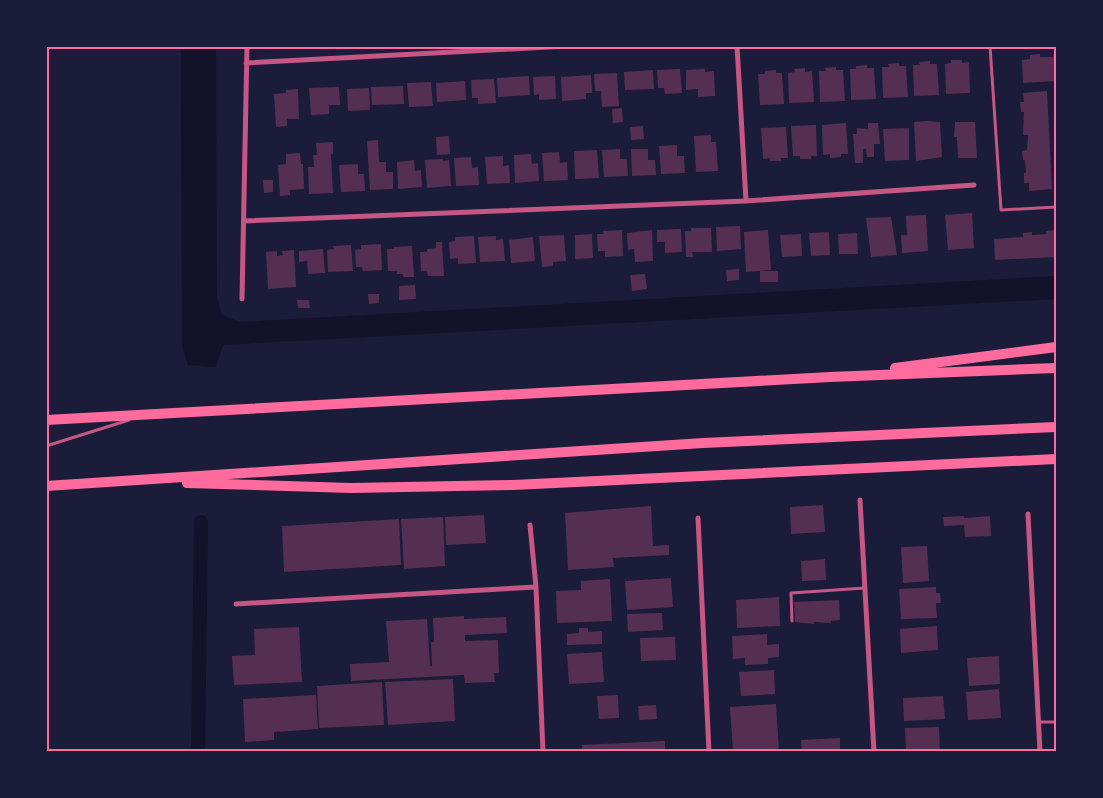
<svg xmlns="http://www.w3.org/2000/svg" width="1103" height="798" viewBox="0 0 1103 798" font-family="'Exo 2',sans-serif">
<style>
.water{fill:#12122b}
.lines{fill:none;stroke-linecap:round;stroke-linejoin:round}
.canal{stroke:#12122b;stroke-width:14}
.building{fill:#542f53}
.service{stroke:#c65784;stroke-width:3}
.minor{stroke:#c65784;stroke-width:5}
.motorway{stroke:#ff6b9d;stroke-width:10}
.neatline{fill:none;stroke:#ff6b9d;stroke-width:2}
</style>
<rect width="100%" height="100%" fill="#1b1b3a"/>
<!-- water -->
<path class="water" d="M181,47H216L217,298L222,315L240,322L1056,276V299L223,345L216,367L188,365L182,346Z"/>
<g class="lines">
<!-- canal -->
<path class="canal" d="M198,752L201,522"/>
</g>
<!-- building -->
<path class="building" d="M1056,53V81L1023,83L1022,60L1030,59V55L1040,54V57H1053V54Z
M951,60H962V63L969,62L970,93L946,94L945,64L951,63Z
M930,61V64H937L939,95L914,96L913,65H920L919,62Z
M899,63V66H906L908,97L883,98L882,67H889L888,64Z
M867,65V68H874L876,99L851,100L850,69H856V66Z
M836,67V70H843L845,101L820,102L819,71H826L825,68Z
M805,68V72L812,71L814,102L789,103L788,73L795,72L794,69Z
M680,69L682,93L665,94L664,88H658L657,70Z
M705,69V72L714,71L715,96L698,97V89L686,90V70Z
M653,70L654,89L625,90L624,72Z
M776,70V73H782L784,104L760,105L758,74H765V71Z
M617,73L619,106L602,107L601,91H595L594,74Z
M591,75L592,93H586V99L562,101L561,77Z
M529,76L530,95L498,97L497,78Z
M555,76L556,99L539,100V94L534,95L533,77Z
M494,79L496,103L478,104V98H472L471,80Z
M465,81L466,100L437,102L436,83Z
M431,82L433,106L409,107L407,83Z
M403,86L404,104L372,105L371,87Z
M339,87L340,105H329V114L311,115L309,88Z
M369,88L370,110L348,111L347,89Z
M298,89L299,119H287V126L276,127L274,94L286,93V90Z
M1047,91L1052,189L1029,191V183H1024V173H1026L1025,160H1023L1022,151L1027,150L1028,135H1023L1024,112H1021L1020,102H1024L1023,93Z
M622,108L623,122L613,123L612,109Z
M926,121L940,122L942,157L916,161L914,122Z
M955,122H975L977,158H958L957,137H954Z
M846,123L848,154H841V157L830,158V154L823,155L822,125Z
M868,123H878L880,144H874V157H867L866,149H863V163H855L853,134H857V128L868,129Z
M816,125L817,156H811V159H800V156H793L791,126Z
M643,126L644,139L631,140L630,127Z
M786,127L788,158H781V161H770V158L763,159L761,128Z
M909,128V160L885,161L883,129Z
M711,135V142H716L718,171L696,172L694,136Z
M449,136L450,154L437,155L436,137Z
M378,140L379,162H386V172H393V189L370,190L367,141Z
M333,142V154H331L333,193L309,194L308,167H314L313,155H317L316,143Z
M677,145V156H684L685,173L661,174L659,146Z
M620,149V159H627L628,176L604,177L602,150Z
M631,149H648V160H655L656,175L632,176Z
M597,150L599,178L575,179L574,151Z
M559,152L560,163L567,162L568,180L544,181L542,153Z
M300,153L301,164H303L304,189L290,190V195L280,196L278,165L286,164V154Z
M531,154L532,164L538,163L539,181L515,183L514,155Z
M503,156V166L509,165L510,183L487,184L485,157Z
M471,157L472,168L478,167L479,185L456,186L454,158Z
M443,159V161L449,160L451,186L427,188L425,160Z
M414,160L415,171L421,170L422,187L398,189L397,162Z
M358,164V174H364L365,191L341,192L339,165Z
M263,180H273V192L264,193Z
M972,213L974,248L948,250L945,215Z
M926,215L928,251L902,253L901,235H907L906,216Z
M891,217L897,255L871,257L866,218Z
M740,226L741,249L717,251L716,227Z
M691,228H711L712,252H692L693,257H686L685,231H691Z
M681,229L682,252L665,253V242H657V230Z
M622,230L623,256L605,257V251H598L597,234H604L603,231Z
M652,230L653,261L635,262L634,249L628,250L627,233Z
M768,230L771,270L746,272L744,232Z
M1056,230V257L995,260L994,239L1023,237V233L1032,232V235L1046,234V231Z
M829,232L830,255L811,256L809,233Z
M857,233L858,254H839L838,234Z
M592,234L593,258L575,259V235Z
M801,234L802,256L782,257L780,235Z
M564,235L566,261L553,262V266L542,267L539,236Z
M474,236L476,263L458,264V258L450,259L449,242L455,241V237Z
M496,236V240L503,239L505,261L480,262L478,237Z
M533,237L535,261L511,263L509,240Z
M436,242H442L444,276H428L427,271H421L420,252H427V249L436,248Z
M381,244L382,270L363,271L362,267H356L355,250L361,249V245Z
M351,245L353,271L328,272L327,250L334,249L333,246Z
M412,246L414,277H403V274H397V271H388L387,249H394V247Z
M323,249L325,273L308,274L307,261L299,262V251Z
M294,250L296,287L268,289L266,252L277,251V256L283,255L282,251Z
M739,269V280L727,281L726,270Z
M760,271H778V282H760Z
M645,274L647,289L632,291L630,275Z
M415,285L416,299L399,300V286Z
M368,294H379V303L369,304Z
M297,300H309L310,308H298Z
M823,505L825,532L791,534L790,507Z
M651,506L653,546L669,545V555L613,558L614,567L568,570L565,513Z
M484,515L486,543L446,545L445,517Z
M964,516V518L990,516L991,536L965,537L964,525L944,526L943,517Z
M443,517L445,566L404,569L401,519Z
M399,519L401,565L284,572L282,526Z
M927,546L929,581L903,583L901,547Z
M825,559L826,580L802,581L801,561Z
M671,578L673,607L627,610L625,581Z
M610,579L612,621L557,623L556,591L581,590V581Z
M936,587V593H940L941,603H936L937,618L901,619L899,589Z
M779,597L780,626L737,628L736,600Z
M839,600L840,620L831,621V623L814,622V624L795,622L794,602Z
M662,613L663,630L628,632L627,614Z
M464,616V619L506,617L507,633L465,635V641L498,640L499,673H494L495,682L465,683L464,675L351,681L350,664L389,662L386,621L427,619L430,666H432L431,642H434L433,618Z
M937,626L938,650L901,653L900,629Z
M299,627L302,682L234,685L232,656L255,655L254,629Z
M579,628H588V632L602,631V644L567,645V634L579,633Z
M767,634V645L779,644V657L768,658V664L745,665V658L733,659L732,636Z
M675,637L676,660L641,661L640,638Z
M602,652L604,682L569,684L567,654Z
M999,656L1000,684L969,686L967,658Z
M774,670L775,694L741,696L739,672Z
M453,679L455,721L388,725L385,682Z
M382,682L384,725L319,728L317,686Z
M999,689L1001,718L968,720L966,692Z
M316,695L318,729L274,732V740L245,742L243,699Z
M618,695L619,718L599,719L597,696Z
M943,696L945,719L904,721L903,698Z
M776,704L779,752H733L730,707Z
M656,705L657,719L639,720L638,706Z
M939,727L940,752H906L905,728Z
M840,738V752H802L801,740Z
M665,741V752H582V745Z"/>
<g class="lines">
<!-- service -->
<path class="service" d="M990,46L1001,210L1056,207
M46,446L129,420
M792,621L791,593L865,588
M1039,722H1056"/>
<!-- minor -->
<path class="minor" d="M737,46L746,201
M246,63L567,46
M244,221L746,201L974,185
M242,299L247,46
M860,500L874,752
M1028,514L1040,752
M698,518L709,752
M530,525L536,587L543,752
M236,604L536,587"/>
<!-- motorway -->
<path class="motorway" d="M895,368L1056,347
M46,420L830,377L1056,368
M187,483L351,488L513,485L1056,459
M46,486L703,443L1056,427"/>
</g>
<!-- border -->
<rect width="1103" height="798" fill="none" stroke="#1b1b3a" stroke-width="96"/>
<rect x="48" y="48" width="1007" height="702" class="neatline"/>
</svg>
